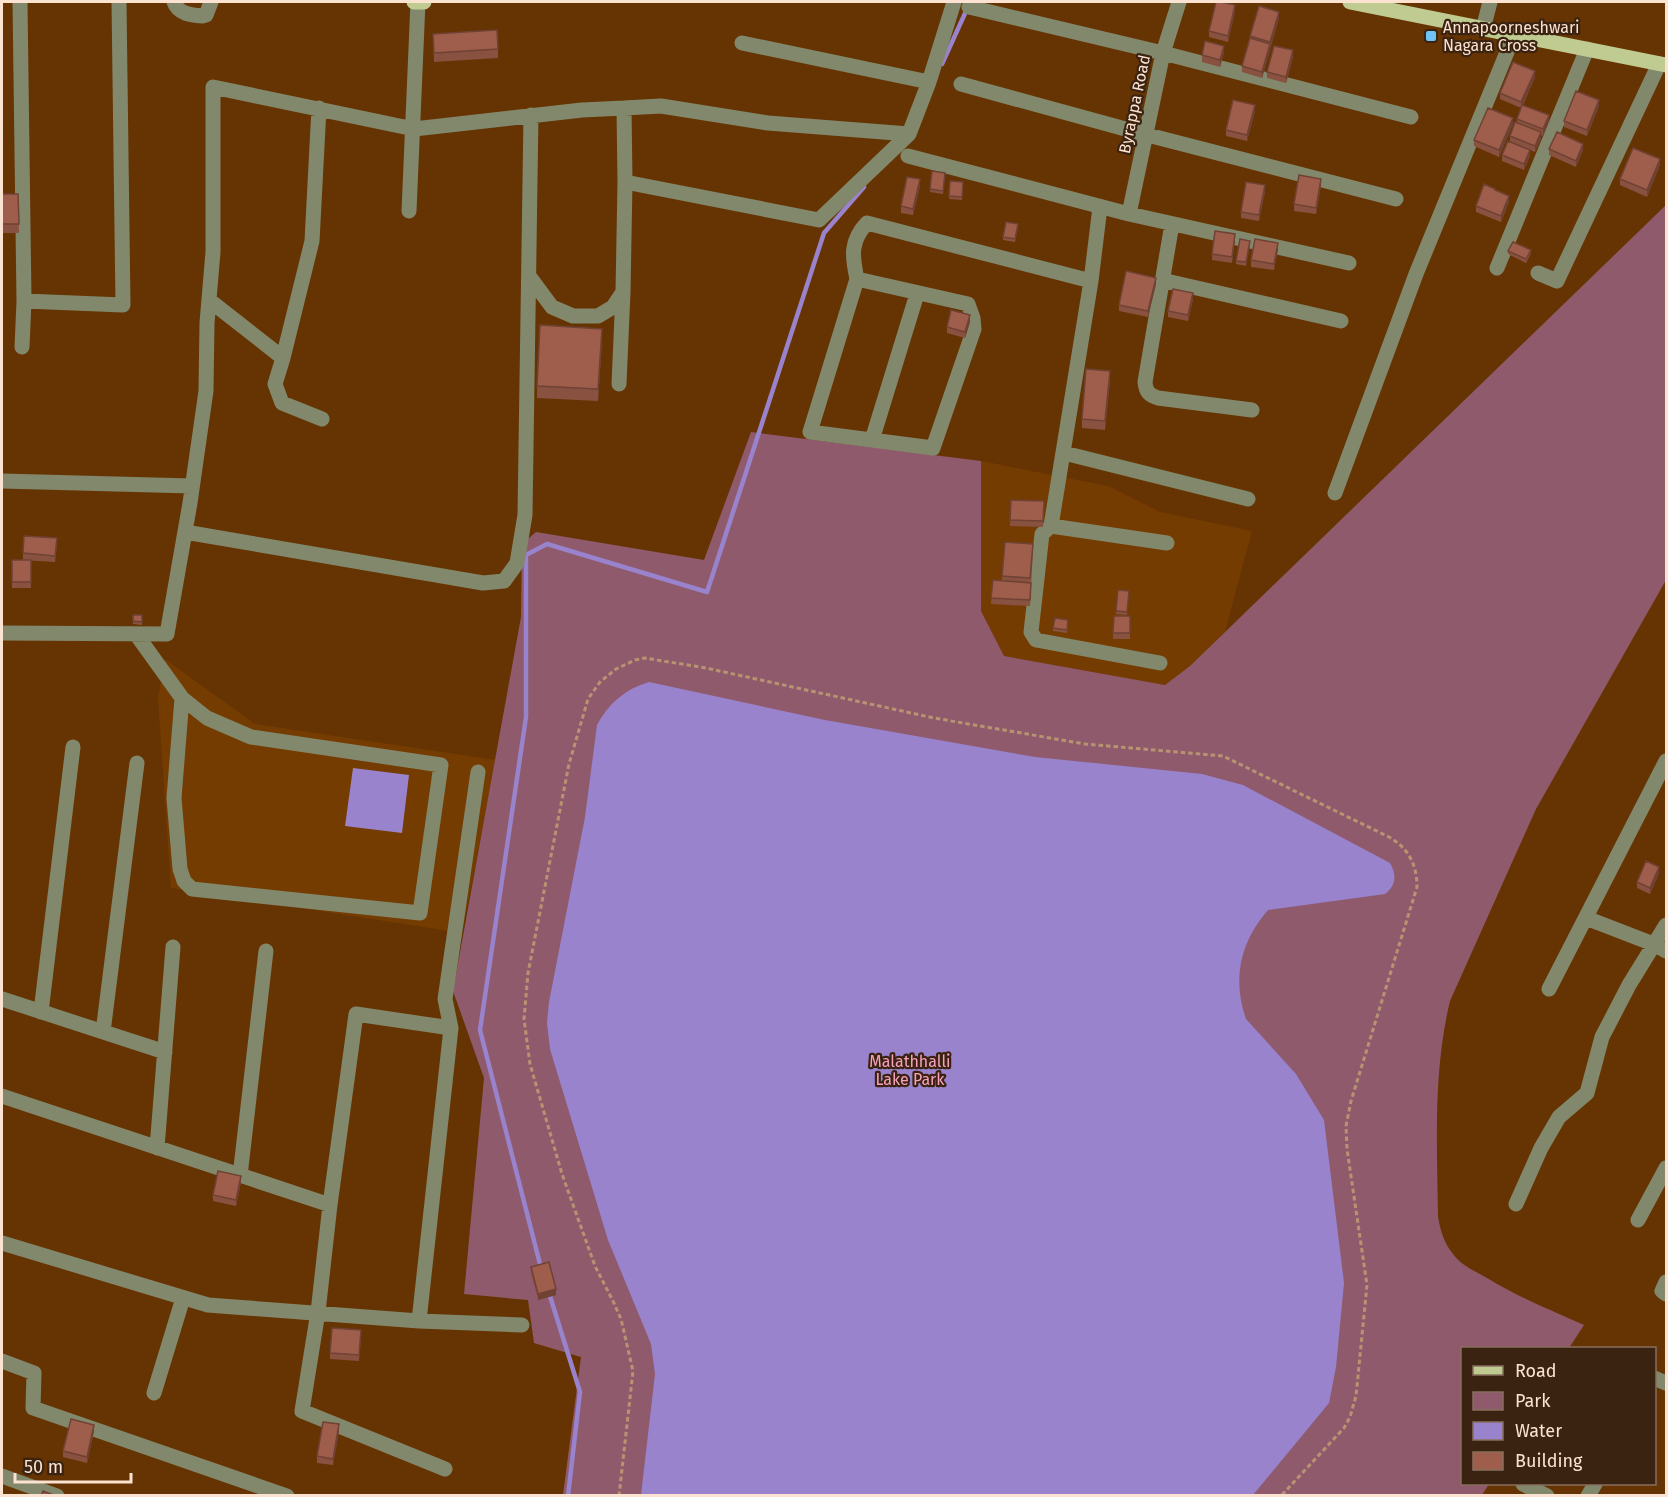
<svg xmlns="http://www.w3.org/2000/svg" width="1668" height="1497" viewBox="0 0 1668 1497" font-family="'Fira Sans',sans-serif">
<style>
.built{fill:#753c01}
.green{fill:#905a6d}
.water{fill:#9983cc}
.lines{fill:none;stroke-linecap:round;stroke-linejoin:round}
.stream{stroke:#9983cc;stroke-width:4.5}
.path{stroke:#b89372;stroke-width:3;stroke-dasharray:4.5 3;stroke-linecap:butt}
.minor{stroke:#82886c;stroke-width:15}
.major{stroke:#c0cb92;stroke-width:15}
.wall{fill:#895140}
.shaded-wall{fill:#6f4234}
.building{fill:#9f5e4b;stroke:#6f4234;stroke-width:1.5}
.poi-dot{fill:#6fc2f4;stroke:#3a2311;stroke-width:2}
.labels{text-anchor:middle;stroke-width:4.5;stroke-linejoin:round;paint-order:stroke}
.poi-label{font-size:16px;fill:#fce2d1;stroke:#3a2311;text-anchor:start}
.street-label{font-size:16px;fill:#fce2d1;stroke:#3a2311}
.park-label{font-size:16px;fill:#f7a0bf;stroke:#3a2311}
</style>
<rect width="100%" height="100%" fill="#663402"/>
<!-- built -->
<path class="built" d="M981,461L1108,486L1160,512L1252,531L1225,632L1190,666L1165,685L1004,656L981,611Z
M165,659L255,724L496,760L462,933L171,888L158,698Z"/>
<!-- green -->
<path class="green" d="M1666,205V580L1536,809L1450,1001C1433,1071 1437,1144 1438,1216C1440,1230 1444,1243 1453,1254C1462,1266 1475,1271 1487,1278C1518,1297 1550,1310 1584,1325L1569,1348H1462V1484H1489L1482,1495H563L581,1357L534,1343L528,1300L464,1294L484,1078L453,991L521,617L522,544L536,532L704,560L751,432L981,461V611L1004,656L1165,685L1190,666Z"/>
<!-- water -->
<path class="water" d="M649,682L825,720L1035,757L1202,774L1243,785L1390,863C1397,875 1396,886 1385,894L1268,910C1240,942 1232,979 1246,1019L1296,1074L1324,1120L1344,1283L1336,1367L1329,1403L1253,1495H641L655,1374L651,1344L608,1240L550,1049L547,1023L549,1002L585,817L597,725C609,703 625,689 649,682Z
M353,768L409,775L402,833L345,826Z"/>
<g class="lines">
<!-- stream -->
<path class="stream" d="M942,64L967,9
M541,1268L480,1030L526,717V555L547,544L707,592L824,233L864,187
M549,1293L580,1392L568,1496"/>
<!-- path -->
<path class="path" d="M619,1496L633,1371L621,1319L613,1301L595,1266L562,1174L530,1064L524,1019L528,973L569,764L588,699L600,682L616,669L635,660L645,658L706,668L934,718L1085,744L1223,756L1389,837C1408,848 1417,864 1417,887L1351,1101L1346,1126L1347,1149L1367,1285L1356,1396L1350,1417L1344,1428L1281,1496"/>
<!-- minor -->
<path class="minor" d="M20,2L24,301L123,305L119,2
M174,2C178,14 191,15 203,16L206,15L211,2
M969,7L1163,53L1411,117
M1483,29L1490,2
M742,43L929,82
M961,84L1140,133L1396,199
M624,108L661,106L768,123L909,134
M908,156L1129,214L1349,263
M625,182L819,220L909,134L929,82L954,2
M409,211L418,2
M1129,214L1163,53L1179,2
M1172,224L1145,382C1146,392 1149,395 1158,398L1252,410
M1497,268L1587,49
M1538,273L1557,281L1659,64
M857,279L968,304L973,318L974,329L933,448L810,432Z
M857,279C852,256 850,241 867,223L1091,281L1100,207
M1162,280L1341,321
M209,300L283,358L312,241L319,108
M22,347L24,301
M283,358L275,384L282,403L322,419
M619,384L623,292
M872,440L917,294
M1064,453L1248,499
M2,481L192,486
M1335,493L1416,274L1514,35
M1051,526L1091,281
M185,532L483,583L504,581L517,563L525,515L531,115
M2,633L167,634L190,503L206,391L207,323L213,252V87L414,129L582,110L624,108L625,182L623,292L613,307L598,316H573L552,307L529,276
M136,634L182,698L207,718L251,737L441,765L420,913L192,889L184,881L180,869L174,798L182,698
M1160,663L1036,640L1031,632L1042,534L1051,526L1167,543
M1586,918L1656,945L1666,951
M1549,989L1666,761
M2,999L165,1052
M41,1012L73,747
M451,1028L445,999L478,772
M103,1032L137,763
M2,1096L330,1205
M157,1148L173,947
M240,1176L266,951
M1516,1204L1541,1148L1559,1117L1587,1093L1602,1037L1629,985L1666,925
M1638,1220L1666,1168
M2,1243L208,1305L419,1321L522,1325
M1666,1282L1662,1291L1666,1294
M419,1321L451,1028L356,1014L330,1205L318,1312L302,1411L445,1469
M2,1361L34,1373L33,1408L287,1496
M1654,1378L1666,1383
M154,1393L183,1298
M2,1476L57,1496
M1523,1484L1547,1496
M1588,1496L1595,1484"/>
<!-- major -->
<path class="major" d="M414,2H424
M1350,2L1666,65"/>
</g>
<!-- wall -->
<path class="wall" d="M1235,11L1228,42L1209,37V31Z
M1279,18L1262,78L1242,72V66L1250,36Z
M433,34L498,49V58L434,62Z
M1224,52L1220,67L1202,62V55Z
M1293,57L1286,83L1267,78V72Z
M1535,77L1523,105L1549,121L1543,136L1541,135V139L1535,152L1530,150V156L1524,170L1502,161V155L1510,142V136L1517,122V119L1521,108L1500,99V93Z
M1599,106L1587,136L1564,127V121Z
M1255,111L1247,141L1226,136V130Z
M1513,124L1499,157L1474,146V140Z
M1549,149L1583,150L1576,167L1549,155Z
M1660,165L1647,197L1620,185V179Z
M945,176L943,194L930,192V189Z
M950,181L963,182L962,200L949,199Z
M1321,185L1316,214L1294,211V204Z
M920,186L913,215L901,213V206Z
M1265,191L1259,221L1241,218V212Z
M1495,191L1509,202L1501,222L1476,212V206Z
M2,194H18L19,233H2Z
M1018,227L1015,242L1003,240V237Z
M1235,240L1232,263L1212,260V254Z
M1250,244L1246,266L1236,264V261Z
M1278,249L1274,270L1251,267V260Z
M1508,251L1531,253L1526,263L1508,254Z
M1156,284L1148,317L1119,311V305Z
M1193,299L1188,321L1168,317V311Z
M970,322L965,338L947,333V327Z
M602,341L598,401L537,398V386Z
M1110,380L1105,430L1082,428V419Z
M1011,500L1044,501L1043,527L1010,526Z
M57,544L55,562L23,560V553Z
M1033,550L1030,606L991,604L993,580L1002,581V576Z
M12,560H31V588H12Z
M1118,590L1129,591L1127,615L1116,614Z
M133,615H142V625L133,624Z
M1130,616V639H1113V633Z
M1068,620L1067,633L1053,631V628Z
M1659,873L1650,894L1637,888V882Z
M241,1182L236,1206L213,1201V1195Z
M531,1267L556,1295L538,1300L531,1273Z
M361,1336L359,1361L330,1359V1353Z
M94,1431L87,1463L63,1457V1451Z
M339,1431L333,1465L317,1463V1456Z"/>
<!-- shaded-wall -->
<path class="shaded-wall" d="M1235,5V11L1228,42V36Z
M1279,12V18L1270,48V42Z
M1270,44V50L1262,78V72Z
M1224,46V52L1220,67V60Z
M1293,50V57L1286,83V77Z
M1535,71V77L1521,108V102Z
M1599,100V106L1587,136V130Z
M1255,105V111L1247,141V135Z
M1549,115V121L1543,136V129Z
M1513,118V124L1499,157V150Z
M1541,132V139L1535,152V146Z
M1583,144V150L1576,167V161Z
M1530,150V156L1524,170V164Z
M1660,159V165L1647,197V190Z
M920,179V186L913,215V209Z
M1321,179V185L1316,214V208Z
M1265,185V191L1259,221V215Z
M1509,196V202L1501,222V216Z
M1235,234V240L1232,263V257Z
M1278,243V249L1274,270V264Z
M1156,278V284L1148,317V311Z
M1193,293V299L1188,321V315Z
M970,315V322L965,338V332Z
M602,329V341L598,401V389Z
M1110,371V380L1105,430V421Z
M1659,867V873L1650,894V888Z
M241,1176V1182L236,1206V1200Z
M556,1289V1295L538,1300V1294Z
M339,1424V1431L333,1465V1459Z
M94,1425V1431L87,1463V1457Z"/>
<!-- building -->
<path class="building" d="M1216,2H1221L1235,5L1228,36L1209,31Z
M1259,6L1279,12L1270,42L1250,36Z
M497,30L498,49L434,53L433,34Z
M1250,38L1270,44L1262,72L1242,66Z
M1205,41L1224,46L1220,60L1202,55Z
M1274,46L1293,50L1286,77L1267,72Z
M1513,62L1535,71L1521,102L1500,93Z
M1576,91L1599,100L1587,130L1564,121Z
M1233,100L1255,105L1247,135L1226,130Z
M1522,105L1549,115L1543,129L1517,119Z
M1488,108L1513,118L1499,150L1474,140Z
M1515,122L1541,132L1535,146L1510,136Z
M1557,132L1583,144L1576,161L1549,149Z
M1508,141L1530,150L1524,164L1502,155Z
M1633,148L1660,159L1647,190L1620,179Z
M932,171L945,173L943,191L930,189Z
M1299,175L1321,179L1316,208L1294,204Z
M907,177L920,179L913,209L901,206Z
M950,181L963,182L962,197L949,196Z
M1246,182L1265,185L1259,215L1241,212Z
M1484,184L1495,189V190L1509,196L1501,216L1476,206Z
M2,194H18L19,224H2Z
M1006,222L1018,224L1015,239L1003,237Z
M1215,231L1235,234L1232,257L1212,254Z
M1240,239L1250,241L1246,262L1236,261Z
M1255,239L1278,243L1274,264L1251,260Z
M1513,242L1531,250L1526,259L1508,251Z
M1126,271L1156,278L1148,311L1119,305Z
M1173,289L1193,293L1188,315L1168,311Z
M951,310L970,315L965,332L947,327Z
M540,325L602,329L598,389L537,386Z
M1086,369L1110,371L1105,421L1082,419Z
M1011,500L1044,501L1043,521L1010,520Z
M24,536L57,538L55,556L23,553Z
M1005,542L1033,544L1030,578L1002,576Z
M12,560H31V582H12Z
M993,580L1031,583L1030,600L991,598Z
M1118,590L1129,591L1127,612L1116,611Z
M133,615H142V622L133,621Z
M1114,616H1130V633H1113Z
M1055,618L1068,620L1067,630L1053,628Z
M1646,861L1659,867L1650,888L1637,882Z
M218,1171L241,1176L236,1200L213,1195Z
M549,1262L556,1289L538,1294L531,1267Z
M332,1328L361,1330L359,1355L330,1353Z
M71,1419L94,1425L87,1457L63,1451Z
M323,1422L339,1424L333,1459L317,1456Z
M43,1491L56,1496H41Z"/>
<!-- markers -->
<rect class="poi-dot" x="1425" y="30" width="12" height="12" rx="3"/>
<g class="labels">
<!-- poi labels -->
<g class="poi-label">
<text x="1443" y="33">Annapoorneshwari<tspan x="1443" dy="18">Nagara Cross</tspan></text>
</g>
<!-- street labels -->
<g class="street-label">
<text transform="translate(1134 104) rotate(-78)" y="6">Byrappa Road</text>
</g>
<!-- park labels -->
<g class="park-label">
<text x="910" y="1067">Malathhalli<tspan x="910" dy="18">Lake Park</tspan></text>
</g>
</g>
<!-- border -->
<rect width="1668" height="1497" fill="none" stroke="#fce2d1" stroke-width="6"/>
<!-- legend -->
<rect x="1461" y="1347" width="195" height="138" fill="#3a2311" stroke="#886f5e" stroke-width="1.5"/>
<rect x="1473" y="1366" width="30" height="9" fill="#c0cb92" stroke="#886f5e" stroke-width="1.5"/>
<text x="1515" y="1377" font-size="18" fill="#fce2d1">Road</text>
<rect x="1473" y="1392" width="30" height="18" fill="#905a6d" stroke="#886f5e" stroke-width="1.5"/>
<text x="1515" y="1407" font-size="18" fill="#fce2d1">Park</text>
<rect x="1473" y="1422" width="30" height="18" fill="#9983cc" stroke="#886f5e" stroke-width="1.5"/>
<text x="1515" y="1437" font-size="18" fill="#fce2d1">Water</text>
<rect x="1473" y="1452" width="30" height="18" fill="#9f5e4b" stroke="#886f5e" stroke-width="1.5"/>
<text x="1515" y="1467" font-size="18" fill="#fce2d1">Building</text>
<!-- scale -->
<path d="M15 1473v9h116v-9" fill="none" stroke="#fce2d1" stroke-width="3"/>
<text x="24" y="1473" font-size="18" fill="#fce2d1" stroke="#3a2311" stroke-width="4.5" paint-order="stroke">50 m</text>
</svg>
